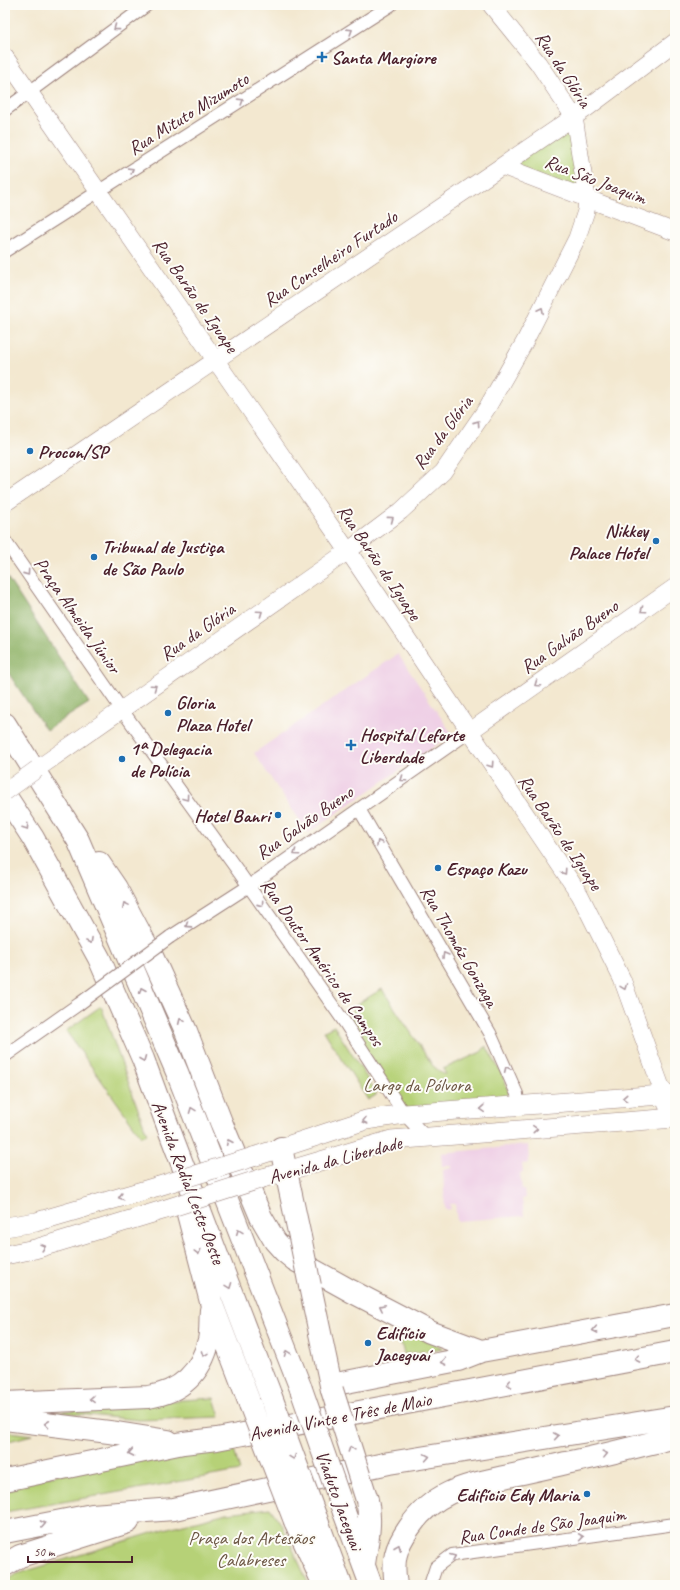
<svg xmlns="http://www.w3.org/2000/svg" width="680" height="1590" viewBox="0 0 680 1590" font-family="Caveat,sans-serif">
<style>
.built{fill:#efd0e6}
.green{fill:#b6d177;stroke:#807851}
.forest{fill:#90b368;stroke:#6d694a}
.lines{fill:none;stroke-linecap:round;stroke-linejoin:round}
.street-casing{stroke:#9e847e;stroke-width:14}
.secondary-casing{stroke:#9e847e;stroke-width:18}
.primary-casing{stroke:#9e847e;stroke-width:20}
.highway-casing{stroke:#9e847e;stroke-width:24}
.street{stroke:#fff;stroke-width:12}
.secondary{stroke:#fff;stroke-width:17}
.primary{stroke:#fff;stroke-width:19}
.highway{stroke:#fff;stroke-width:22}
.street-bridge-casing{stroke:#9e847e;stroke-width:14;stroke-linecap:butt}
.secondary-bridge-casing{stroke:#9e847e;stroke-width:18;stroke-linecap:butt}
.primary-bridge-casing{stroke:#9e847e;stroke-width:20;stroke-linecap:butt}
.highway-bridge-casing{stroke:#9e847e;stroke-width:24;stroke-linecap:butt}
.street-bridge{stroke:#fff;stroke-width:12}
.secondary-bridge{stroke:#fff;stroke-width:17}
.primary-bridge{stroke:#fff;stroke-width:19}
.highway-bridge{stroke:#fff;stroke-width:22}
.oneway{stroke:#ae9aa0}
.poi-dot{fill:#1f6fb2;stroke:#fdfcf7;stroke-width:1.5}
.labels{text-anchor:middle;stroke-width:4;stroke-linejoin:round;paint-order:stroke}
.poi-label{font-size:19px;font-weight:bold;fill:#4a1f2b;stroke:#fdfcf7;text-anchor:start}
.street-label{font-size:19px;fill:#4a1f2b;stroke:#fdfcf7}
.park-label{font-size:19px;fill:#6a5442;stroke:#fdfcf7}
</style>
<rect width="100%" height="100%" fill="#fdfcf7"/>
<filter id="ink" filterUnits="userSpaceOnUse"><feTurbulence type="fractalNoise" baseFrequency=".025" numOctaves="2"/><feDisplacementMap in="SourceGraphic" scale="8" xChannelSelector="R" yChannelSelector="G"/><feConvolveMatrix kernelMatrix="1 2 1 2 8 2 1 2 1" color-interpolation-filters="sRGB"/></filter>
<filter id="wash" filterUnits="userSpaceOnUse"><feTurbulence type="fractalNoise" baseFrequency=".012" numOctaves="4" result="noise"/><feDisplacementMap in="SourceGraphic" scale="16" xChannelSelector="R" yChannelSelector="G"/><feGaussianBlur stdDeviation="0.9" result="paint"/><feColorMatrix in="noise" values="0 0 0 0 0 0 0 0 0 0 0 0 0 0 0 0 0 1.4 0 .05"/><feComposite in="paint" operator="in"/></filter>
<g filter="url(#wash)">
<rect width="100%" height="100%" fill="#f3e8d0"/>
<!-- built -->
<path class="built" d="M398,654L452,734L308,833L254,753Z
M528,1145L529,1163L522,1164L523,1172L520,1173L522,1190H524L525,1198L522,1199L524,1216L457,1221L455,1204H450L451,1209L445,1210L443,1170L452,1168V1166H442L441,1153Z"/>
<!-- green -->
<path class="green" d="M571,125L581,192L510,167Z
M382,989L433,1066L443,1074H446L443,1069L481,1052L486,1046L503,1076L511,1100L406,1109L347,1022L357,1004Z
M101,1006L147,1134L141,1136L66,1031Z
M334,1026L376,1092V1095L368,1100L324,1031Z
M396,1324L443,1348L404,1354Z
M214,1398L220,1417L139,1420L57,1412L135,1403Z
M5,1431L32,1435L5,1442Z
M231,1440L240,1471L5,1512V1485Z
M270,1508L282,1525L309,1585H5L6,1581L17,1574L168,1528L227,1513Z"/>
<!-- forest -->
<path class="forest" d="M5,574L89,703L46,730L5,668Z"/>
</g>
<g filter="url(#ink)">
<g class="lines">
<defs>
<path id="street" d="M5,110L147,5
M5,251L391,5
M5,541L122,710L238,871L345,1023L404,1114L426,1137
M359,809L490,1033L517,1094L518,1106
M170,937L249,886L469,732
M5,1056L79,1004
M430,1585L436,1567L452,1555L675,1524"/>
<path id="secondary" d="M5,57L357,564L580,895L622,979L664,1095L671,1118
M502,166L675,232
M5,503L502,166L587,108L675,42
M469,732L675,587
M37,769L348,551L401,511L443,472L487,408L524,343L577,238L586,211L587,198L574,117L538,63L491,5"/>
<path id="primary" d="M253,1157L366,1120L404,1114L675,1094
M263,1178L391,1140L675,1118
M5,1227L36,1222L159,1186
M5,1255L35,1249L166,1209"/>
<path id="highway" d="M5,724L78,840L177,1072L301,1389
M5,795L33,838L99,958L143,1059L170,1132L270,1394
M99,863L116,888L151,954L186,1031L221,1122L261,1217L275,1241L284,1251L295,1260L351,1291L430,1332L481,1351
M281,1148L300,1237
M187,1210L211,1302L250,1404
M310,1286L332,1390
M331,1385L458,1360L481,1351L675,1315
M5,1403L148,1397C181,1392 201,1373 209,1340C211,1331 210,1319 211,1310
M5,1419L117,1433L168,1441
M5,1480L183,1443L217,1439L675,1352
M344,1512L371,1585
M316,1518L341,1585
M295,1521L324,1585
M5,1532L92,1515L174,1509L389,1463L675,1417
M364,1564C367,1543 372,1521 367,1500
M5,1565L20,1556L128,1522
M396,1585C392,1561 395,1548 409,1528C433,1492 464,1486 504,1477C525,1472 546,1468 566,1463C603,1456 639,1446 675,1437"/>
</defs>
<!-- street casing -->
<use href="#street" class="street-casing"/>
<!-- secondary casing -->
<use href="#secondary" class="secondary-casing"/>
<!-- primary casing -->
<use href="#primary" class="primary-casing"/>
<!-- highway casing -->
<use href="#highway" class="highway-casing"/>
<!-- street -->
<use href="#street" class="street"/>
<!-- secondary -->
<use href="#secondary" class="secondary"/>
<!-- primary -->
<use href="#primary" class="primary"/>
<!-- highway -->
<use href="#highway" class="highway"/>
<defs>
<path id="street-bridge" d="M79,1004L170,937"/>
<path id="secondary-bridge" d="M5,792L37,769"/>
<path id="primary-bridge" d="M159,1186L253,1157
M166,1209L263,1178"/>
<path id="highway-bridge" d="M300,1237L310,1286
M301,1389L344,1512
M332,1390L367,1500
M270,1394L316,1518
M250,1404L295,1521"/>
</defs>
<!-- street-bridge casing -->
<use href="#street-bridge" class="street-bridge-casing"/>
<!-- secondary-bridge casing -->
<use href="#secondary-bridge" class="secondary-bridge-casing"/>
<!-- primary-bridge casing -->
<use href="#primary-bridge" class="primary-bridge-casing"/>
<!-- highway-bridge casing -->
<use href="#highway-bridge" class="highway-bridge-casing"/>
<!-- street-bridge -->
<use href="#street-bridge" class="street-bridge"/>
<!-- secondary-bridge -->
<use href="#secondary-bridge" class="secondary-bridge"/>
<!-- primary-bridge -->
<use href="#primary-bridge" class="primary-bridge"/>
<!-- highway-bridge -->
<use href="#highway-bridge" class="highway-bridge"/>
</g>
<!-- one-way arrows -->
<defs><path id="oneway-chevron" d="M-2-3.5L2.5 0L-2 3.5" fill="none" stroke-width="1.6" stroke-linecap="round" stroke-linejoin="round"/></defs>
<g class="oneway">
<use href="#oneway-chevron" transform="translate(116 28) rotate(144)"/>
<use href="#oneway-chevron" transform="translate(350 31) rotate(-32)"/>
<use href="#oneway-chevron" transform="translate(241 101) rotate(-32)"/>
<use href="#oneway-chevron" transform="translate(131 170) rotate(-32)"/>
<use href="#oneway-chevron" transform="translate(541 310) rotate(-63)"/>
<use href="#oneway-chevron" transform="translate(477 423) rotate(-55)"/>
<use href="#oneway-chevron" transform="translate(391 519) rotate(-37)"/>
<use href="#oneway-chevron" transform="translate(27 573) rotate(55)"/>
<use href="#oneway-chevron" transform="translate(643 610) rotate(145)"/>
<use href="#oneway-chevron" transform="translate(260 613) rotate(-35)"/>
<use href="#oneway-chevron" transform="translate(537 684) rotate(145)"/>
<use href="#oneway-chevron" transform="translate(154 687) rotate(-35)"/>
<use href="#oneway-chevron" transform="translate(491 765) rotate(56)"/>
<use href="#oneway-chevron" transform="translate(403 779) rotate(145)"/>
<use href="#oneway-chevron" transform="translate(186 798) rotate(54)"/>
<use href="#oneway-chevron" transform="translate(26 827) rotate(57)"/>
<use href="#oneway-chevron" transform="translate(379 843) rotate(-120)"/>
<use href="#oneway-chevron" transform="translate(296 853) rotate(145)"/>
<use href="#oneway-chevron" transform="translate(564 872) rotate(56)"/>
<use href="#oneway-chevron" transform="translate(261 904) rotate(55)"/>
<use href="#oneway-chevron" transform="translate(125 905) rotate(-118)"/>
<use href="#oneway-chevron" transform="translate(188 925) rotate(147)"/>
<use href="#oneway-chevron" transform="translate(90 941) rotate(61)"/>
<use href="#oneway-chevron" transform="translate(445 955) rotate(-120)"/>
<use href="#oneway-chevron" transform="translate(624 987) rotate(70)"/>
<use href="#oneway-chevron" transform="translate(142 990) rotate(-113)"/>
<use href="#oneway-chevron" transform="translate(181 1021) rotate(-114)"/>
<use href="#oneway-chevron" transform="translate(143 1059) rotate(68)"/>
<use href="#oneway-chevron" transform="translate(507 1069) rotate(-114)"/>
<use href="#oneway-chevron" transform="translate(625 1098) rotate(176)"/>
<use href="#oneway-chevron" transform="translate(482 1109) rotate(176)"/>
<use href="#oneway-chevron" transform="translate(192 1110) rotate(-111)"/>
<use href="#oneway-chevron" transform="translate(365 1121) rotate(166)"/>
<use href="#oneway-chevron" transform="translate(535 1129) rotate(-4)"/>
<use href="#oneway-chevron" transform="translate(229 1142) rotate(-113)"/>
<use href="#oneway-chevron" transform="translate(121 1197) rotate(164)"/>
<use href="#oneway-chevron" transform="translate(239 1232) rotate(-111)"/>
<use href="#oneway-chevron" transform="translate(43 1247) rotate(-17)"/>
<use href="#oneway-chevron" transform="translate(198 1252) rotate(75)"/>
<use href="#oneway-chevron" transform="translate(229 1286) rotate(69)"/>
<use href="#oneway-chevron" transform="translate(382 1307) rotate(-153)"/>
<use href="#oneway-chevron" transform="translate(595 1330) rotate(169)"/>
<use href="#oneway-chevron" transform="translate(287 1353) rotate(-111)"/>
<use href="#oneway-chevron" transform="translate(204 1354) rotate(110)"/>
<use href="#oneway-chevron" transform="translate(637 1359) rotate(169)"/>
<use href="#oneway-chevron" transform="translate(444 1362) rotate(169)"/>
<use href="#oneway-chevron" transform="translate(509 1384) rotate(169)"/>
<use href="#oneway-chevron" transform="translate(92 1399) rotate(178)"/>
<use href="#oneway-chevron" transform="translate(47 1424) rotate(-173)"/>
<use href="#oneway-chevron" transform="translate(556 1436) rotate(-9)"/>
<use href="#oneway-chevron" transform="translate(351 1449) rotate(-108)"/>
<use href="#oneway-chevron" transform="translate(131 1453) rotate(169)"/>
<use href="#oneway-chevron" transform="translate(605 1454) rotate(-14)"/>
<use href="#oneway-chevron" transform="translate(293 1457) rotate(70)"/>
<use href="#oneway-chevron" transform="translate(427 1457) rotate(-10)"/>
<use href="#oneway-chevron" transform="translate(43 1524) rotate(-11)"/>
<use href="#oneway-chevron" transform="translate(581 1537) rotate(-8)"/>
<use href="#oneway-chevron" transform="translate(398 1547) rotate(-68)"/>
<use href="#oneway-chevron" transform="translate(453 1557) rotate(-23)"/>
</g>
</g>
<!-- markers -->
<g class="poi-dot">
<path d="M320 51h4v4h4v4h-4v4h-4v-4h-4v-4h4z"/>
<circle cx="30" cy="451" r="4"/>
<circle cx="656" cy="541" r="4"/>
<circle cx="94" cy="557" r="4"/>
<circle cx="168" cy="713" r="4"/>
<path d="M349 739h4v4h4v4h-4v4h-4v-4h-4v-4h4z"/>
<circle cx="122" cy="759" r="4"/>
<circle cx="278" cy="815" r="4"/>
<circle cx="438" cy="868" r="4"/>
<circle cx="368" cy="1343" r="4"/>
<circle cx="587" cy="1494" r="4"/>
</g>
<g class="labels">
<!-- poi labels -->
<g class="poi-label">
<text x="331" y="64">Santa Margiore</text>
<text x="38" y="458">Procon/SP</text>
<text x="648" y="537" text-anchor="end">Nikkey<tspan x="648" dy="22">Palace Hotel</tspan></text>
<text x="102" y="553">Tribunal de Justiça<tspan x="102" dy="22">de São Paulo</tspan></text>
<text x="176" y="709">Gloria<tspan x="176" dy="22">Plaza Hotel</tspan></text>
<text x="360" y="741">Hospital Leforte<tspan x="360" dy="22">Liberdade</tspan></text>
<text x="130" y="755">1ª Delegacia<tspan x="130" dy="22">de Polícia</tspan></text>
<text x="270" y="822" text-anchor="end">Hotel Banri</text>
<text x="446" y="875">Espaço Kazu</text>
<text x="376" y="1339">Edifício<tspan x="376" dy="22">Jaceguaí</tspan></text>
<text x="579" y="1501" text-anchor="end">Edifício Edy Maria</text>
</g>
<!-- street labels -->
<g class="street-label">
<text transform="translate(564 69) rotate(57)" y="7">Rua da Glória</text>
<text transform="translate(188 113) rotate(-32)" y="7">Rua Mituto Mizumoto</text>
<text transform="translate(596 179) rotate(21)" y="7">Rua São Joaquim</text>
<text transform="translate(330 258) rotate(-34)" y="7">Rua Conselheiro Furtado</text>
<text transform="translate(196 295) rotate(55)" y="7">Rua Barão de Iguape</text>
<text transform="translate(442 432) rotate(-53)" y="7">Rua da Glória</text>
<text transform="translate(380 562) rotate(56)" y="7">Rua Barão de Iguape</text>
<text transform="translate(78 615) rotate(55)" y="7">Praça Almeida Júnior</text>
<text transform="translate(197 631) rotate(-35)" y="7">Rua da Glória</text>
<text transform="translate(569 636) rotate(-35)" y="7">Rua Galvão Bueno</text>
<text transform="translate(304 822) rotate(-35)" y="7">Rua Galvão Bueno</text>
<text transform="translate(561 832) rotate(56)" y="7">Rua Barão de Iguape</text>
<text transform="translate(460 946) rotate(60)" y="7">Rua Thomáz Gonzaga</text>
<text transform="translate(323 962) rotate(55)" y="7">Rua Doutor Américo de Campos</text>
<text transform="translate(335 1159) rotate(-15)" y="7">Avenida da Liberdade</text>
<text transform="translate(189 1182) rotate(69)" y="7">Avenida Radial Leste-Oeste</text>
<text transform="translate(340 1416) rotate(-11)" y="7">Avenida Vinte e Três de Maio</text>
<text transform="translate(340 1500) rotate(70)" y="7">Viaduto Jaceguai</text>
<text transform="translate(542 1525) rotate(-8)" y="7">Rua Conde de São Joaquim</text>
</g>
<!-- park labels -->
<g class="park-label">
<text x="417" y="1091">Largo da Pólvora</text>
<text x="251" y="1544">Praça dos Artesãos<tspan x="251" dy="22">Calabreses</tspan></text>
</g>
</g>
<!-- margin -->
<rect width="680" height="1590" fill="none" stroke="#fdfcf7" stroke-width="20"/>
<!-- scale -->
<path d="M28 1556v6h104v-6" fill="none" stroke="#4a1f2b" stroke-width="2"/>
<text x="34" y="1556" font-size="12" fill="#4a1f2b" stroke="#fdfcf7" stroke-width="3" paint-order="stroke">50 m</text>
</svg>
